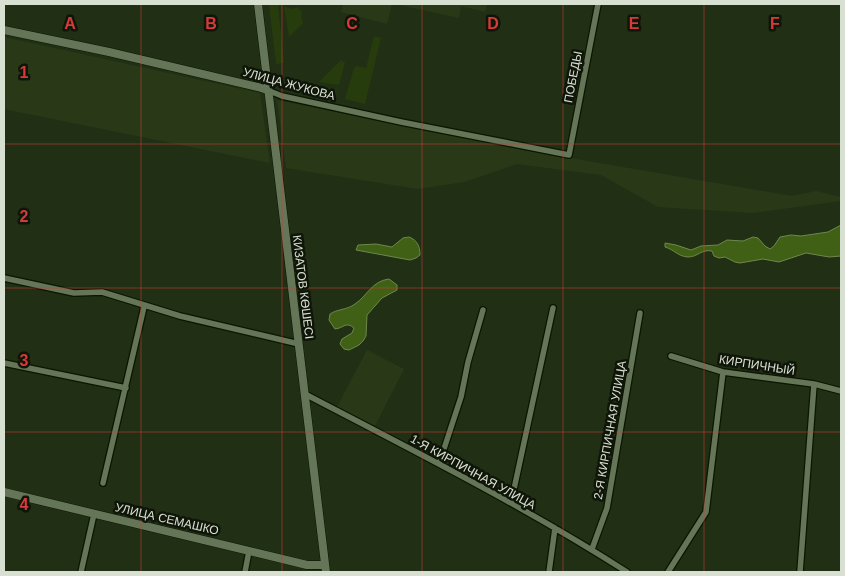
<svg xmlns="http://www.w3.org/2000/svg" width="845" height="576" viewBox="0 0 845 576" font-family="Helvetica,sans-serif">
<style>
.built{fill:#293918}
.green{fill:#273c0d}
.water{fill:#406115;stroke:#6e874d}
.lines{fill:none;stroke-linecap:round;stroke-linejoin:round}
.street-casing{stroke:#0b1601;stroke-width:8}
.secondary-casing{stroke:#0b1601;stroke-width:9}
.street{stroke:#657557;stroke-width:5.5}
.secondary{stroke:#657557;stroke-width:8}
.grid{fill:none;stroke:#d63a39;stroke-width:1;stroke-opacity:0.55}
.labels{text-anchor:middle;stroke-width:5;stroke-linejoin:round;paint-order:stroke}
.street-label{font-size:12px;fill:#d8e1d1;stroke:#0f1509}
.grid-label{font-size:16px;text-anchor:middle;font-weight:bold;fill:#d63a39;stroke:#0f1509;stroke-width:5;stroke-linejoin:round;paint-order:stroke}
</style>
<rect width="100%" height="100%" fill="#212f14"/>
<!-- built -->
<path class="built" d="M343,4H392L387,24L341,12Z
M400,4H487L485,12L461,6L459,18L400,5Z
M4,37L260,93L270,163L4,109Z
M277,100L518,149L792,196L816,191L841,197V201L753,213L658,207L601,175L517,164L464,182L418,189L286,168Z
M367,350L404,369L375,426L337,407Z"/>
<!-- green -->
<path class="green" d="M269,4H278L284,63L276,64Z
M284,6L291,9L297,7L302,12L301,17L303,23L289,37Z
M374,36L381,38L365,104L345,99L354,68L357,66L366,68Z
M341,60L345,63L339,85L319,82Z
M300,81L337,90L335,98L332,99L297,92Z"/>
<!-- water -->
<path class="water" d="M841,225V256L829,257L806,253L779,262L763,259L740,263L735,262L725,257L719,258L714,256L712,251C701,249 698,257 688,257C677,256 675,250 665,247V243L676,245L691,250L701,246L718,245L727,240L743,241L753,237L758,238L765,246L770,249L774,246L780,237L791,235L801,236L828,232Z
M409,237C417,240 420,246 420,255L416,258L410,260L356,250L358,245L376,244L392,247L403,238Z
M389,279L397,285V290L382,298L367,315L366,336L363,341L359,345L349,350L344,349L340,344L342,339L352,333L354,328C346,321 344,328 335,329L329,320L330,314C337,309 347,310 355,304C367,296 372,281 389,279Z"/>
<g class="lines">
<defs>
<path id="street" d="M267,90L282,96L401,122L569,155L598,4
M4,278L74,293L102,292L180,316L299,344
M671,356L723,372L814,384L841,391
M4,363L126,388
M305,394C414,451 524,506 627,572
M439,464L461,397L468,362L483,310
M103,483L144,307
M511,503L553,308
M592,549L607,508L640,313
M81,572L94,514
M245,572L249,551
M549,572L555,528
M668,572L706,512L723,372
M800,572L814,384"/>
<path id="secondary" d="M258,4L326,572
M4,30L109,52L258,87L267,90
M4,492L307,565H325"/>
</defs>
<!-- street casing -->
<use href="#street" class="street-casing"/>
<!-- secondary casing -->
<use href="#secondary" class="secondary-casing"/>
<!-- street -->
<use href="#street" class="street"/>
<!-- secondary -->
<use href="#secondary" class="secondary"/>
</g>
<!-- grid -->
<path class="grid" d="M141,4V572M282,4V572M422,4V572M563,4V572M704,4V572M4,144H841M4,288H841M4,432H841"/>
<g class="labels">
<!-- street labels -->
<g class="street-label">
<text transform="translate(573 77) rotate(-79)" y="4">ПОБЕДЫ</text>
<text transform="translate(289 84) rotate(15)" y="4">УЛИЦА ЖУКОВА</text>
<text transform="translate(303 287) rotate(83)" y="4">КИЗАТОВ КӨШЕСІ</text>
<text transform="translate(757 365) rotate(9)" y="4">КИРПИЧНЫЙ</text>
<text transform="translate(610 430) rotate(-80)" y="4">2-Я КИРПИЧНАЯ УЛИЦА</text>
<text transform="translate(473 472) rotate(29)" y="4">1-Я КИРПИЧНАЯ УЛИЦА</text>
<text transform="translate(167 519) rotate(13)" y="4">УЛИЦА СЕМАШКО</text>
</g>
</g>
<g class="grid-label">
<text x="70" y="29">A</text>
<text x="211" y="29">B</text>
<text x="352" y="29">C</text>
<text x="493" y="29">D</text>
<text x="634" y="29">E</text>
<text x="775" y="29">F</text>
<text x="24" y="78">1</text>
<text x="24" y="222">2</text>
<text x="24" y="366">3</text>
<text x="24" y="510">4</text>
</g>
<!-- border -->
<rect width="845" height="576" fill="none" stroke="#d8e1d1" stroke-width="10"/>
</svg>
